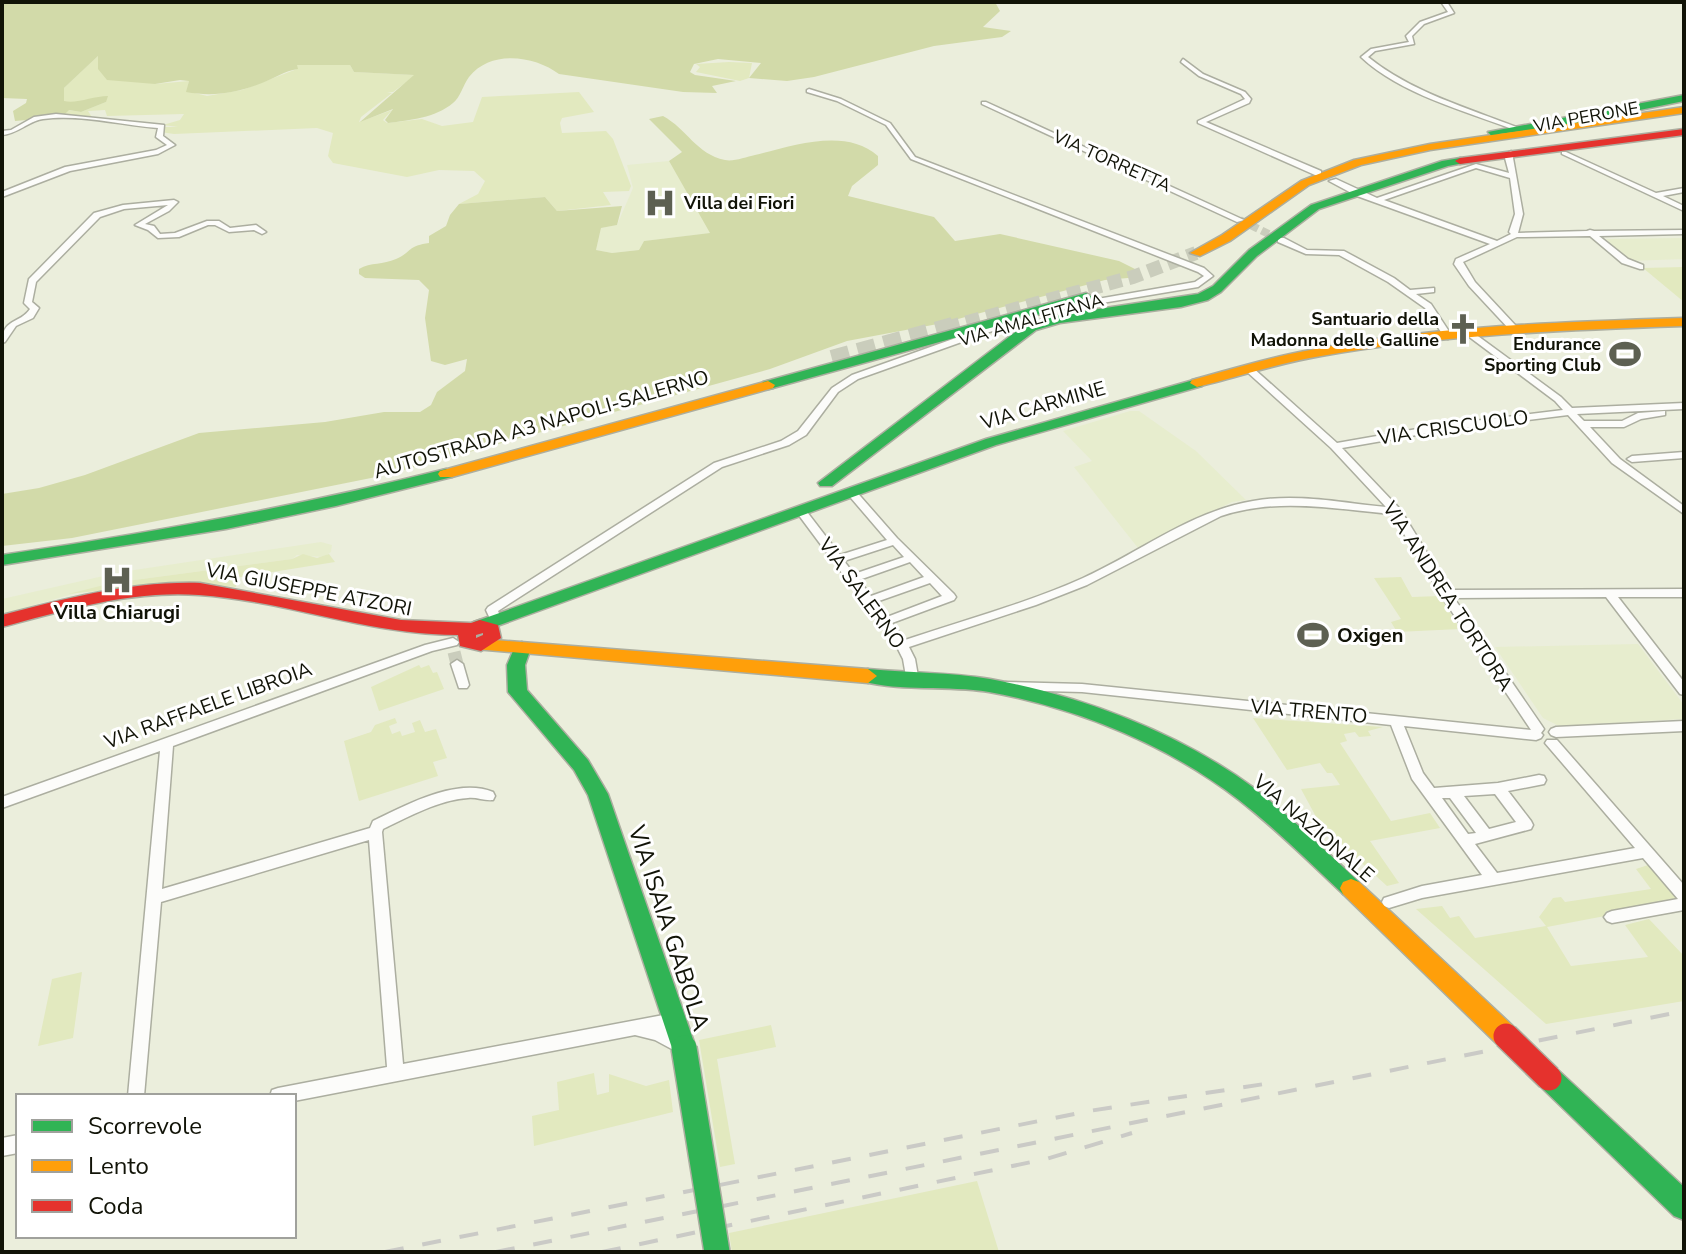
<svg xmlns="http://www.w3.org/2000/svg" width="1686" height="1254" viewBox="0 0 1686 1254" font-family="'Nunito Sans',sans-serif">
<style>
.built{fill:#e7edce}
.green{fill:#e2e9bf}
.forest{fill:#d2daa9}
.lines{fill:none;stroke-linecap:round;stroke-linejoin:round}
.street-tunnel-far1{stroke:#cacdbc;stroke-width:8;stroke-dasharray:8 4;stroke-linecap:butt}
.street-tunnel{stroke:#cacdbc;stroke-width:13;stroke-dasharray:13 6;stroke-linecap:butt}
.highway-tunnel-far1{stroke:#cacdbc;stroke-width:14;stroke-dasharray:14 7;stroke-linecap:butt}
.highway-tunnel{stroke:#cacdbc;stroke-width:18;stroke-dasharray:18 9;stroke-linecap:butt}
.street-casing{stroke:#acaea0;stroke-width:3}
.fast-casing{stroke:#acaea0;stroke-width:3}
.slow-casing{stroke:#acaea0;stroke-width:3}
.jam-casing{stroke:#acaea0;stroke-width:3}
.street{fill:#fcfcfa;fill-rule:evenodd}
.fast{fill:#30b455;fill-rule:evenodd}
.slow{fill:#ff9f0a;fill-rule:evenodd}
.jam{fill:#e5322d;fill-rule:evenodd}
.rail{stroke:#cacac6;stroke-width:4;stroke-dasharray:19 19;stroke-linecap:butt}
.fast-bridge-casing{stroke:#acaea0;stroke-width:28;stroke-linecap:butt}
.jam-bridge-casing{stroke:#acaea0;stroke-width:28;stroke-linecap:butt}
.fast-bridge{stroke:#30b455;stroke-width:25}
.jam-bridge{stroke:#e5322d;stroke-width:25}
.labels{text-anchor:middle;stroke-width:6;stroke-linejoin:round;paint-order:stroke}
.far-street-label{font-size:18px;fill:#111307;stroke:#fff}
.far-poi-label{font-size:18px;font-weight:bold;fill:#111307;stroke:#fff;text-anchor:end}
.street-label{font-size:20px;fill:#111307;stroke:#fff}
.poi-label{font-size:20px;font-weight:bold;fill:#111307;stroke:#fff}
.near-street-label{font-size:24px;fill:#111307;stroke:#fff}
</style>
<rect width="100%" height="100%" fill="#ebeedc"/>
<!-- built -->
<path class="built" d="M669,161L711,233L644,241L639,250L612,253L596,250L601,228L617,225L633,188L627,165Z
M1683,238L1684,259L1629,261L1606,239Z
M1130,411H1139L1196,451L1246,500L1232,502L1138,548L1074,467L1092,461L1063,431Z
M321,542L332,545L331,552L324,557L297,555L292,559L112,583L2,614V599L121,572Z
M1638,644L1684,705V719L1559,726L1543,718L1495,647Z"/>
<!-- green -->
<path class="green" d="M99,55L155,84L189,81L187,91L207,96L242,90L297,69L296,65H350L354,72L416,75L393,92H387L392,93L361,117L359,122L392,110L383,120L387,123L422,119L442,126L473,122L482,97L579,92L594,112L562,118L560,123L562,133L606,131L613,139L631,186L629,191L603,192L611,205L557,211L545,197L459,204L478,194L485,181L474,171L439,170L407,177L333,163L328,156L333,133L317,128L174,134L160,132L163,127H178L163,125L180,120L184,114L107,116L105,110L88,111L93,119L90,120L63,117L68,110L81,112L106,102C87,95 81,105 64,102V88Z
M729,62L752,63L749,78L740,81L696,72L700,67L696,64Z
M1684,267V302L1643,268Z
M303,554L317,558L329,554L335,562L235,578L236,587L172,583L68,594L112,583L292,559Z
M1401,577L1412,597L1440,596L1460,629L1397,632L1391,622L1401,619L1374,578Z
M419,665L421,668L429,665L433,673L437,672L444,689L379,711L371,687Z
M395,718L397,723L389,726L392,734L400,731L402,736L415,732L412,723L420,720L425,732L436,729L447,758L433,762L438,776L359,801L344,741L371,732L375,725Z
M1253,718L1383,727L1368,731L1371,736L1359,737L1355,732L1344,734L1347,741L1340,743L1391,821L1430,813L1440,828L1370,841L1399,883L1387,886L1321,826L1301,789L1340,785L1332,773H1327L1320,763L1287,770Z
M1648,865L1680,901L1606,911L1605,916L1547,927L1571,966L1648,957L1625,925L1649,919L1684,956V1001L1546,1024L1416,909L1442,906L1450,918L1459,916L1475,938L1546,926L1539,917L1553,898L1561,897L1565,902L1651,889L1636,869Z
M82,972L73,1038L38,1046L52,979Z
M771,1025L776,1047L717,1059L735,1164L720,1167L699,1040Z
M594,1073L597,1095L609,1092V1074L646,1086L669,1080L673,1112L534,1146L532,1116L559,1110L557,1082Z
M977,1181L999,1252H732L729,1233Z"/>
<!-- forest -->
<path class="forest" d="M2,2H995L1000,11L983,27L1011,31L1002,37L934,46L814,77L787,81L749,78L761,63L718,59L694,64L690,72L695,75L736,81L712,86L717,93L683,92L559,74C535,56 491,49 469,77C463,85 460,98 453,103C435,118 410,120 388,123L385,120L393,109L360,122L414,75L354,72L350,65H297L298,69C284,71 275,78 262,83C237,93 213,97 186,92L189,81L180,80L155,84L107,80L98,69V56L64,88V101C77,104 93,96 108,96L106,102L81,112L69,110L62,117L15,121L13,111L26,103L27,99L2,98Z
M663,116C687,129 696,154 725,160C733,162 746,157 755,155C793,146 845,127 878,156V165L852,186L848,196L934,217L955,241L1000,234L1119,261L1135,269L1139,277L1105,280L943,323L847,341L770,369L386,475L72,538L2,546V494L39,488L85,475L199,433L325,422L384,412H420L431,405L437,392L465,371L467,359L445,365L431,361L425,318L429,290L419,280L365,278L359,274V269C371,262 383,265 396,259C412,252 407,246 429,243V236L446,226L450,215L459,204L545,197L557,211L622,206L617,225L601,228L596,250L612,253L639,250L644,241L710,233L669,161L682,152L649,119Z"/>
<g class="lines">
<!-- street-tunnel-far1 -->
<path class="street-tunnel-far1" d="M1240,220L1281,240"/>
<!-- street-tunnel -->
<path class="street-tunnel" d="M454,652L457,664"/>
<!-- highway-tunnel-far1 -->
<path class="highway-tunnel-far1" d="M946,328L1133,277L1196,253"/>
<!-- highway-tunnel -->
<path class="highway-tunnel" d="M832,359L953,326"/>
<defs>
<path id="street" d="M1441,2H1447L1454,13L1424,24L1412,36L1414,44L1375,51L1368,57C1411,92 1468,108 1519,128V130H1515C1465,111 1400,94 1361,57L1371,49L1409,42L1406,36L1420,22L1448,12Z
M1183,59L1203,74L1245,92L1251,99L1249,103L1206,122L1321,171V175H1315L1198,123V121L1245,99L1241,94L1199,76L1181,62Z
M809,89L841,99L890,123L915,157L1204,268L1213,276L1198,287L1060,310L1059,308L1063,305L1195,282L1204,276L1198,272L911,159L886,125L837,101L807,92V90Z
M982,102H986L1244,220L1237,222L982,104Z
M56,114L164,125L163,136L175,145L158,154L70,171L2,197V192L65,167L156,150L167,145L156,137L158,128C121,125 80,114 43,119C28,121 18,134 2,135V131L11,130L34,117Z
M1511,151L1514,153L1513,158L1523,214L1518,233L1587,231L1590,230L1594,231L1684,230V234L1599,236L1628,259L1643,265V269H1640L1622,263L1590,236L1517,237L1463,262L1475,282L1516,326L1517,328L1513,331L1510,330L1469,286L1454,264L1456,259L1490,244L1357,196L1329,181L1336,179L1377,198L1476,164L1509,173L1505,158L1509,152ZM1476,168L1510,178L1515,214L1509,232L1511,234L1497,241L1384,200Z
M1562,152H1566L1656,193L1684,188V192L1663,196L1684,206V211L1562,154Z
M174,200L178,202L169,211L145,224L154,226L160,234L175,233L207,221H219L230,228L256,225L266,232L262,234L254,230L229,232L215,225H208L179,237L158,238L148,230L135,225L168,205L124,209L100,217L36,282L32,302L39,308L33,318L16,326L5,342L2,343C2,318 20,324 30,309L24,303L29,279L94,213L123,205Z
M1278,238H1284L1307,250L1344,251L1394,278L1410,290L1434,288V292L1416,294L1431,304L1452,336L1448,339L1445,338L1425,308L1388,282L1339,255L1306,254L1278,242Z
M995,324L999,327L998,329L858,379L838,392L806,435L789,445L722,467L498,611L502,620L500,623L496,624L492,623L486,610L488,607L714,463L781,441L798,431L832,388L852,375Z
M1471,331L1561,397L1572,408L1684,403V409L1577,414L1584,421H1622L1638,413L1665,411V415L1641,419L1624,427H1590L1620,459L1684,506V514L1612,463L1568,415L1434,432L1342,448L1400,509L1450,590L1684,589V597H1618L1684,682V695L1680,694L1606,597L1454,598L1542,726L1544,729L1541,733L1543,735L1541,738L1536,740L1404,726L1423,773L1434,788L1498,783L1539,775L1544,776L1546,780L1544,784L1508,791L1531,821L1533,825L1531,829L1475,844L1497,873L1635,848L1545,743L1547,740H1557L1684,885V910L1612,923L1607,921L1604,917L1607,913L1612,911L1678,899L1643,858L1422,898L1389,908L1384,906L1382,902L1384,898L1422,886L1482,875L1412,779L1391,725L1082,692L1006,690L1002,689L1000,686L1002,683L1006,682L1082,684L1531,730L1442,597L1392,514C1334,509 1278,497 1221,516L1087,585L1036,605L909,647L915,659L919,682L913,686L907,682L903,659L897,647L795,510L800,507L804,508L840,555L887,540L845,491L850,488L854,489L897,538L954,594L956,597L954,600L892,623L905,640C964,620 1025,604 1083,578C1139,553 1191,511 1253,501C1297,493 1343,503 1386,507L1331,448L1246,371V367H1252L1337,443L1434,426L1563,410L1555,401L1468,336V332ZM893,545L904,557L854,574L844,561ZM910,562L924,577L871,596L859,580ZM930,583L942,596L887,617L876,602ZM1495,794L1516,822L1489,829L1464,796ZM1442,798H1450L1476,833L1468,834Z
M1684,452V458L1632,462L1627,459L1632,456Z
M453,638L459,642L457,645L432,651L173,746L162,889L370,828L373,821C406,805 457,777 493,792L495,796L493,800C484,801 477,797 468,798C439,800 410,816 383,829L382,832L403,1064L674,1013L680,1015L682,1020L680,1025L666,1029L687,1041L689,1046L687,1051L681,1054L655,1040L635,1035L294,1101V1096H270L272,1090L278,1088L387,1067L369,840L161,902L144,1096H128L160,751L2,808V797L425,645Z
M457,660L463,664L469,685L467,688H459L451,664Z
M1684,721V731L1556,737L1551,735L1549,732L1551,729L1556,727Z
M18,1135V1153L2,1156V1138Z"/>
<path id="fast" d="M1684,95V101L1561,126L1499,134L1494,139L1488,132Z
M1460,158L1464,159V163L1448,166L1319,209L1257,256L1221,292L1208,300L1181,307L1060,323L1036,330L832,486H820L818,483L1026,324L1059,315L1198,294L1213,286L1249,250L1311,205L1442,161Z
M1086,293L1092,297L1091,300L773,388L768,389L761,385L763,382Z
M1197,379L1204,383L1202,386L996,445L486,630L480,632L471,626L474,622L986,439Z
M446,469L452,471L454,474L452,477L336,506L226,529L2,565V555C152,533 299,506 446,469Z
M522,642L531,648L525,665L527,690L588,760L608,794L696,1048L693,1056L684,1059L675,1056L672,1048L588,795L574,770L508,692L507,665L516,644Z
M868,669C909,673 950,672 990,679C1082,696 1178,732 1254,788C1291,817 1325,850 1359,882L1362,888L1359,894L1351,897L1343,894C1309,862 1276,829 1239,800C1168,745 1077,708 989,692C948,685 901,692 861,681L859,676L861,671Z
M1549,1066L1558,1070L1684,1187V1220L1674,1216L1540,1086L1536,1078L1540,1070Z"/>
<path id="slow" d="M1684,107V113L1430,150L1361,165L1309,185L1230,241L1200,256L1190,253L1222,235L1301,181L1354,160L1430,144Z
M1684,318V326C1562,330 1441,335 1321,356C1279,363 1238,377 1197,387L1190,383L1192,380C1229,370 1267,358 1305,351C1429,326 1557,322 1684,318Z
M768,381L775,385L773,388L452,477H440L438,474L440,471Z
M481,639L868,669L877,676L868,683L475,649L472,645L475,641Z
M1351,879L1359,882L1515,1028L1518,1036L1515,1044L1506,1047L1497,1044L1343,894L1340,888L1343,882Z"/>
<path id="jam" d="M1684,129V135L1460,164L1455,161L1460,158Z
M200,583L401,620L471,623L480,620L498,625L501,638L481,651L460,646L458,635C369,635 287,601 199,595C132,590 66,610 2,627V615C68,598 132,581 200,583ZM483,633V635L476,638V635Z"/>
</defs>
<!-- street casing -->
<use href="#street" class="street-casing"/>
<!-- fast casing -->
<use href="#fast" class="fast-casing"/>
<!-- slow casing -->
<use href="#slow" class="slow-casing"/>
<!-- jam casing -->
<use href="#jam" class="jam-casing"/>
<!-- street -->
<use href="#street" class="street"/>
<!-- fast -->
<use href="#fast" class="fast"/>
<!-- slow -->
<use href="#slow" class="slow"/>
<!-- jam -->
<use href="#jam" class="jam"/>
<!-- rail -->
<path class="rail" d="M385,1252L1089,1111L1271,1083
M496,1252L1684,1011
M602,1252L1046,1159L1132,1133"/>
<defs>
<path id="fast-bridge" d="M684,1048L717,1252"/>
<path id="jam-bridge" d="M1506,1036L1549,1078"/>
</defs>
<!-- fast-bridge casing -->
<use href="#fast-bridge" class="fast-bridge-casing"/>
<!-- jam-bridge casing -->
<use href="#jam-bridge" class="jam-bridge-casing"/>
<!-- fast-bridge -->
<use href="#fast-bridge" class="fast-bridge"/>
<!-- jam-bridge -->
<use href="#jam-bridge" class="jam-bridge"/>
</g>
<!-- icons -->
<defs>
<symbol id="hospital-bare" viewBox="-9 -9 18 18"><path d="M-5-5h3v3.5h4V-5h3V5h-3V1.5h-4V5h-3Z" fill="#5d6052" stroke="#fff" stroke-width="2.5" paint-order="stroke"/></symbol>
<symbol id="church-bare" viewBox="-9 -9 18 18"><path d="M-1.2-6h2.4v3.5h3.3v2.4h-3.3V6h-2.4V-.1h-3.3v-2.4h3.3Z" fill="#5d6052" stroke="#fff" stroke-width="2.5" paint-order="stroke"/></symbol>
<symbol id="stadium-bare" viewBox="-9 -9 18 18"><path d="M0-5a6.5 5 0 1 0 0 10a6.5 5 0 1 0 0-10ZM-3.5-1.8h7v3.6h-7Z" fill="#5d6052" stroke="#fff" stroke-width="2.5" paint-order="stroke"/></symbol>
</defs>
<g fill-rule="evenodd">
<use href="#hospital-bare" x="638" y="181" width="44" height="44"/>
<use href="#church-bare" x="1441" y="307" width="44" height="44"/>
<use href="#stadium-bare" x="1603" y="332" width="44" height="44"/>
<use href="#hospital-bare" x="95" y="558" width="44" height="44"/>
<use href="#stadium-bare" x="1291" y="613" width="44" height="44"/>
</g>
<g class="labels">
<!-- far-street labels -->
<g class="far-street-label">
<text transform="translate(1586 117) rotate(-10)" y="6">VIA PERONE</text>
<text transform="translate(1112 161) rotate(24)" y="6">VIA TORRETTA</text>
<text transform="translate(1031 320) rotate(-16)" y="6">VIA AMALFITANA</text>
</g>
<!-- far-poi labels -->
<g class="far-poi-label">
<text x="684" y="209" text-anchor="start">Villa dei Fiori</text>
<text x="1439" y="325">Santuario della<tspan x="1439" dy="21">Madonna delle Galline</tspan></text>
<text x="1601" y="350">Endurance<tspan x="1601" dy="21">Sporting Club</tspan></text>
</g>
<!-- street labels -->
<g class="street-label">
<text transform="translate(1043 405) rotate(-16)" y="7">VIA CARMINE</text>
<text transform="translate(541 424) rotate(-16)" y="7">AUTOSTRADA A3 NAPOLI-SALERNO</text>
<text transform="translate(1453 427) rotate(-8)" y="7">VIA CRISCUOLO</text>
<text transform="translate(309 589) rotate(11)" y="7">VIA GIUSEPPE ATZORI</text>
<text transform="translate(862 593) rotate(54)" y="7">VIA SALERNO</text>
<text transform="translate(1448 596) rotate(57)" y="7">VIA ANDREA TORTORA</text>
<text transform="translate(208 705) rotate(-20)" y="7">VIA RAFFAELE LIBROIA</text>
<text transform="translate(1309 711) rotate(5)" y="7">VIA TRENTO</text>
<text transform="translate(1314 828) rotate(41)" y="7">VIA NAZIONALE</text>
</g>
<!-- poi labels -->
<g class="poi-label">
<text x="117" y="619">Villa Chiarugi</text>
<text x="1337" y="642" text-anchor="start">Oxigen</text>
</g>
<!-- near-street labels -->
<g class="near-street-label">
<text transform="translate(669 928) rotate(72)" y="8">VIA ISAIA GABOLA</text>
</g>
</g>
<!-- border -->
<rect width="1686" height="1254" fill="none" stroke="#111307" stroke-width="8"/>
<!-- legend -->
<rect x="16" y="1094" width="280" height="144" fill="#ffffff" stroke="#a0a19c" stroke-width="2"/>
<rect x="32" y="1120" width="40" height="12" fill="#30b455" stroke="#a0a19c" stroke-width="2"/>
<text x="88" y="1134" font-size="24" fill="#111307">Scorrevole</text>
<rect x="32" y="1160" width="40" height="12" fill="#ff9f0a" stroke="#a0a19c" stroke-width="2"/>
<text x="88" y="1174" font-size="24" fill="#111307">Lento</text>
<rect x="32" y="1200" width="40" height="12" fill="#e5322d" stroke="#a0a19c" stroke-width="2"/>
<text x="88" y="1214" font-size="24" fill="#111307">Coda</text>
</svg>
